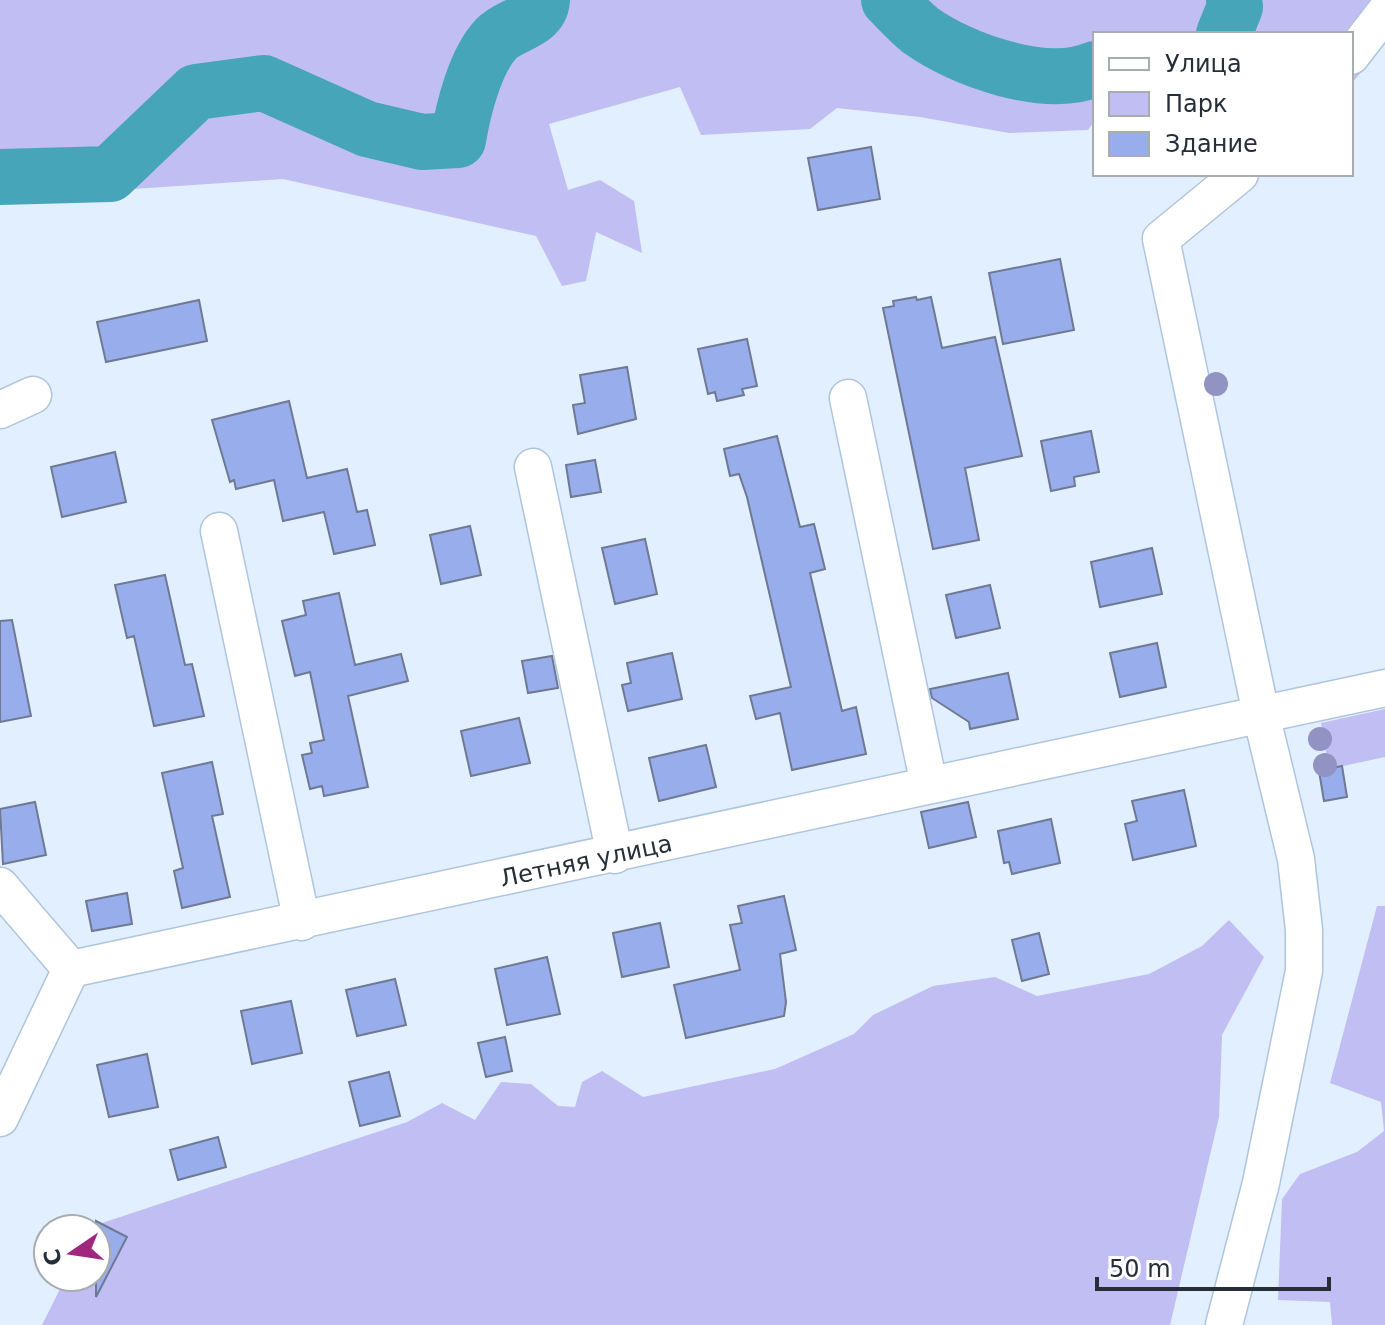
<svg xmlns="http://www.w3.org/2000/svg" width="1385" height="1325" viewBox="0 0 1385 1325" font-family="'DejaVu Sans',sans-serif">
<style>
.green{fill:#c1bef4}
.lines{fill:none;stroke-linecap:round;stroke-linejoin:round}
.river{stroke:#47a5ba;stroke-width:56}
.building{fill:#98aeec;stroke:#6f7993;stroke-width:2}
.minor-casing{stroke:#afc5dd;stroke-width:39}
.minor{stroke:#fff;stroke-width:36}
.tree{fill:#9292c3}
.labels{text-anchor:middle;stroke-width:6;stroke-linejoin:round;paint-order:stroke}
.street-label{font-size:24px;fill:#262f38;stroke:#fff}
</style>
<rect width="100%" height="100%" fill="#e2effe"/>
<!-- green -->
<path class="green" d="M0,0H1385V44L1351,84V34H1095V120L1088,130L1009,133L920,117L837,108L810,129L701,135L680,87L549,124L568,190L600,180L634,201L642,253L596,232L586,281L562,286L536,236L283,179L0,198Z
M1385,709V757L1329,769L1321,723Z
M1377,906H1385V1325H1332L1330,1302L1278,1300L1282,1199L1300,1174L1357,1152L1384,1131L1381,1102L1330,1083Z
M1229,920L1264,957L1222,1035L1219,1117L1170,1325H42L66,1277H96V1229L90,1227L407,1122L442,1103L475,1120L501,1082L531,1084L558,1106L575,1107L582,1082L602,1071L643,1097L775,1069L854,1034L873,1015L933,986L995,977L1037,996L1149,974L1202,946Z"/>
<g class="lines">
<!-- river -->
<path class="river" d="M889,0C899,10 909,21 920,30C961,60 1046,90 1095,69
M1224,34L1235,7L1234,0
M0,177L110,174L196,92L264,83L367,129L422,142L458,140C463,110 475,61 496,39C510,24 540,23 542,0"/>
</g>
<!-- building -->
<path class="building" d="M871,147L880,199L818,210L808,158Z
M1060,259L1074,330L1003,344L989,273Z
M916,297L917,300L931,297L942,348L995,337L1022,456L965,468L979,540L933,549L883,308L894,306L893,301Z
M199,300L207,341L106,362L97,322Z
M747,339L757,386L742,389L744,395L717,401L715,392L708,394L698,349Z
M627,367L636,419L578,434L573,405L585,403L580,375Z
M289,401L307,478L347,469L357,512L367,510L375,545L334,554L324,512L283,521L274,480L236,489L234,480L230,482L212,420Z
M1091,431L1099,472L1074,477L1075,486L1051,491L1041,441Z
M777,436L800,527L814,524L825,569L810,573L842,711L856,707L866,754L792,770L780,713L756,719L750,696L791,687L747,497L739,474L730,476L724,449Z
M115,452L126,502L62,517L51,467Z
M595,460L601,492L571,497L566,465Z
M470,526L481,575L441,584L430,535Z
M645,539L657,594L615,604L602,548Z
M1152,548L1162,594L1100,607L1091,562Z
M165,575L185,665L192,664L204,716L154,726L134,636L127,638L115,585Z
M990,585L1000,628L956,638L946,595Z
M339,593L355,665L401,654L408,681L348,696L368,787L324,796L322,786L310,789L302,755L312,753L310,743L324,740L310,672L295,676L282,621L306,615L303,601Z
M12,620L31,716L0,722V621Z
M1157,643L1166,687L1120,697L1110,653Z
M672,653L682,699L628,711L622,685L631,683L627,663Z
M552,656L558,688L528,693L522,661Z
M1008,673L1018,719L970,729L969,722L932,698L930,689Z
M519,718L530,763L471,776L461,731Z
M706,745L716,787L659,801L649,758Z
M212,762L223,814L212,816L230,897L182,908L174,871L183,868L162,773Z
M1342,766L1347,797L1324,801L1319,771Z
M1184,790L1196,846L1133,860L1125,824L1137,821L1132,801Z
M35,802L46,855L3,864L0,809Z
M968,802L976,837L929,848L921,812Z
M1051,819L1060,863L1012,874L1009,862L1004,863L998,831Z
M127,893L132,924L92,931L86,901Z
M784,896L796,950L780,954L786,1002L784,1016L686,1038L674,985L740,970L730,925L742,923L738,906Z
M660,923L669,967L622,977L613,933Z
M1039,933L1049,974L1022,981L1012,940Z
M547,957L560,1014L507,1025L495,969Z
M395,979L406,1025L357,1036L346,990Z
M291,1001L302,1053L252,1064L241,1011Z
M505,1037L512,1071L486,1077L478,1043Z
M147,1054L158,1107L109,1117L97,1065Z
M389,1072L400,1116L360,1126L349,1082Z
M218,1137L226,1167L178,1180L170,1150Z
M96,1221L127,1237L96,1297Z"/>
<g class="lines">
<defs>
<path id="minor" d="M1351,56L1385,12
M848,398L929,785
M0,410L33,395
M533,467L615,855
M219,531L302,922
M0,886L71,969
M0,1118L71,969L1385,688
M1224,1325L1261,1183L1304,971V930L1296,859L1261,714L1161,239L1240,174"/>
</defs>
<!-- minor casing -->
<use href="#minor" class="minor-casing"/>
<!-- minor -->
<use href="#minor" class="minor"/>
</g>
<!-- trees -->
<g class="tree">
<circle cx="1216" cy="384" r="12"/>
<circle cx="1320" cy="739" r="12"/>
<circle cx="1325" cy="765" r="12"/>
</g>
<g class="labels">
<!-- street labels -->
<g class="street-label">
<text transform="translate(586 861) rotate(-12)" y="8">Летняя улица</text>
</g>
</g>
<!-- legend -->
<rect x="1093" y="32" width="260" height="144" fill="#ffffff" stroke="#a8acaf" stroke-width="2"/>
<rect x="1109" y="58" width="40" height="12" fill="#ffffff" stroke="#a8acaf" stroke-width="2"/>
<text x="1165" y="72" font-size="24" fill="#262f38">Улица</text>
<rect x="1109" y="92" width="40" height="24" fill="#c1bef4" stroke="#a8acaf" stroke-width="2"/>
<text x="1165" y="112" font-size="24" fill="#262f38">Парк</text>
<rect x="1109" y="132" width="40" height="24" fill="#98aeec" stroke="#a8acaf" stroke-width="2"/>
<text x="1165" y="152" font-size="24" fill="#262f38">Здание</text>
<!-- north arrow -->
<g transform="translate(72 1253) rotate(257)"><circle r="38" fill="#ffffff" stroke="#a8acaf" stroke-width="2"/>
<path d="M0-6L14 30L0 20L-14 30Z" fill="#9f277e"/>
<text y="-12" font-size="22" font-weight="bold" text-anchor="middle" fill="#262f38">С</text>
</g>
<!-- scale -->
<path d="M1097 1277v12h232v-12" fill="none" stroke="#262f38" stroke-width="4"/>
<text x="1109" y="1277" font-size="24" fill="#262f38" stroke="#ffffff" stroke-width="6" paint-order="stroke">50 m</text>
</svg>
